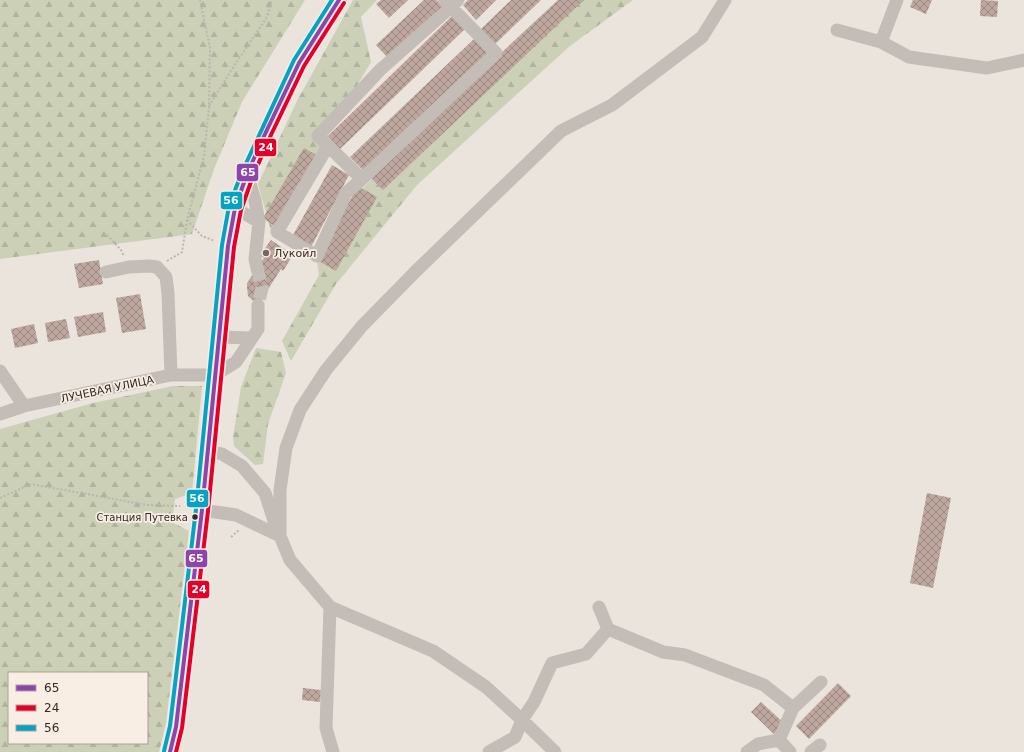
<svg xmlns="http://www.w3.org/2000/svg" width="1024" height="752" viewBox="0 0 1024 752" font-family="'DejaVu Sans',sans-serif">
<style>
.forest{fill:url(#forest-firs);fill-rule:evenodd}
.building{fill:url(#building-cross-hatch)}
.lines{fill:none;stroke-linecap:round;stroke-linejoin:round}
.minor-tunnel{stroke:#c5bfb8;stroke-width:13;stroke-dasharray:13 6;stroke-linecap:butt}
.path{stroke:#bcb4af;stroke-width:2;stroke-dasharray:2 2;stroke-linecap:butt}
.minor{stroke:#c3bcb7;stroke-width:13}
.major{stroke:#b2aba6;stroke-width:16}
.bus-1-casing{stroke:#f8eee3;stroke-width:7}
.bus-2-casing{stroke:#f8eee3;stroke-width:7}
.bus-3-casing{stroke:#f8eee3;stroke-width:7}
.bus-1{stroke:#8e44ad;stroke-width:4}
.bus-2{stroke:#e4002b;stroke-width:4}
.bus-3{stroke:#03a3c6;stroke-width:4}
.poi-dot{fill:#736a65;stroke:#f8eee3;stroke-width:1.5}
.bus-dot{fill:#332925;stroke:#f8eee3;stroke-width:1.5}
.labels{text-anchor:middle;stroke-width:3.5;stroke-linejoin:round;paint-order:stroke}
.bus-label{font-size:10px;fill:#332925;stroke:#f8eee3;text-anchor:end}
.poi-label{font-size:11px;fill:#332925;stroke:#f8eee3;text-anchor:start}
.street-label{font-size:11px;fill:#332925;stroke:#f8eee3}
.line-badge{stroke:#f8eee3;stroke-width:1.5}
.badge-label{font-size:11px;text-anchor:middle;font-weight:bold;fill:#fff}
</style>
<defs>
<pattern id="forest-firs" width="22" height="20" patternUnits="userSpaceOnUse"><rect width="22" height="20" fill="#ccd0b7"/><path d="M5 1l3.5 6h-7zM16 11l3.5 6h-7z" fill="#b0b39d"/></pattern>
<pattern id="building-cross-hatch" width="8" height="8" patternUnits="userSpaceOnUse"><rect width="8" height="8" fill="#bda79f"/><path d="M0 0l8 8M0 8l8-8" fill="none" stroke="#9a8881"/></pattern>
</defs>
<rect width="100%" height="100%" fill="#eae4dd"/>
<!-- forest -->
<path class="forest" d="M0,0H305L242,102L214,169L192,234L0,259Z
M353,0H377L361,17L371,62L271,231L258,184L297,101Z
M568,0H633L570,46L417,185L336,284L291,361L282,341L319,275L317,261L347,205L368,183L488,71Z
M256,348L281,352L286,373L268,424L263,464L255,465L234,446L233,437L241,387Z
M173,386H202L192,493L175,499L172,522L189,531L166,723L159,752H0V429L93,403ZM9,673H147V743H9Z"/>
<!-- building -->
<path class="building" d="M381,0H408L389,18L376,4Z
M424,0H436L443,7L389,59L376,45Z
M468,0H496L476,20L463,5Z
M511,0H541L495,44L480,30Z
M558,0H584L383,190L369,176Z
M913,0H932L926,14L910,7Z
M981,0L998,1L997,17L980,16Z
M452,16L465,29L340,149L328,136Z
M475,38L489,53L364,171L350,157Z
M304,148L318,156L276,227L263,218Z
M332,165L349,175L311,247L292,237Z
M358,186L377,197L336,271L317,260Z
M271,240L293,255L283,271L281,269L258,305L248,296L247,287V283L264,258L260,255Z
M99,260L103,284L79,288L74,264Z
M140,294L146,329L122,333L116,298Z
M103,312L106,332L78,337L74,317Z
M66,319L70,338L48,342L45,323Z
M34,324L38,343L15,348L11,329Z
M927,493L951,498L933,588L910,583Z
M838,683L851,696L809,739L796,726Z
M303,688L321,690L320,702L302,700Z
M761,702L784,723L774,734L751,712Z"/>
<g class="lines">
<!-- minor-tunnel -->
<path class="minor-tunnel" d="M257,268L262,288L258,305"/>
<!-- path -->
<path class="path" d="M209,106L234,66L267,17L272,0
M187,220L202,236L215,241
M107,235L121,250L124,256
M167,261L182,252L187,220L204,156L209,107L210,48L200,0
M0,498L31,484L147,505L180,506
M231,537L239,530"/>
<!-- minor -->
<path class="minor" d="M444,0L451,7L458,0
M837,30L881,42L909,57L987,68L1024,60
M881,42L897,0
M328,146L277,232L317,256L346,193L362,179L496,53L451,7L380,70L318,136L362,179
M247,174L255,200L259,222
M235,208L259,222L255,259L257,268
M106,272L129,267L149,266L157,267L166,277L168,293L171,375
M219,337L252,338
M0,371L24,406
M0,414L24,406L171,375H215L236,362L258,329V305
M208,451L222,454L242,466L265,493L276,527
M202,510L236,515L280,536L290,560L330,607L433,651L486,687L522,720L555,752
M280,536V490L286,448L300,410L326,370L362,326L417,270L561,131L612,105L702,37L725,0
M330,607L326,728L333,752
M599,607L608,629
M489,752L515,737L522,720L534,702L552,663L586,654L608,629L663,652L685,655L764,685L793,708
M747,752L758,744L779,740
M790,752L779,740L793,708L821,682
M811,752L820,745"/>
<!-- major -->
<path class="major" d="M170,752L176,727L202,510L228,246L235,208L247,174L265,134L299,63L339,0"/>
<defs>
<path id="bus-1" d="M170,752L176,727L202,510L228,246L235,208L247,174L265,134L299,63L339,0"/>
<path id="bus-2" d="M176,752L182,728L208,511L234,247L241,210L253,176L270,137L304,66L344,3"/>
<path id="bus-3" d="M164,751L170,726L196,509L222,245L229,206L242,172L294,60L332,0"/>
</defs>
<!-- bus-1 casing -->
<use href="#bus-1" class="bus-1-casing"/>
<!-- bus-2 casing -->
<use href="#bus-2" class="bus-2-casing"/>
<!-- bus-3 casing -->
<use href="#bus-3" class="bus-3-casing"/>
<!-- bus-1 -->
<use href="#bus-1" class="bus-1"/>
<!-- bus-2 -->
<use href="#bus-2" class="bus-2"/>
<!-- bus-3 -->
<use href="#bus-3" class="bus-3"/>
</g>
<!-- markers -->
<circle class="poi-dot" cx="266" cy="253" r="4"/>
<circle class="bus-dot" cx="195" cy="517" r="3.5"/>
<g class="labels">
<!-- bus labels -->
<g class="bus-label">
<text x="188" y="521">Станция Путевка</text>
</g>
<!-- poi labels -->
<g class="poi-label">
<text x="274" y="257">Лукойл</text>
</g>
<!-- street labels -->
<g class="street-label">
<text transform="translate(107 389) rotate(-12)" y="4">ЛУЧЕВАЯ УЛИЦА</text>
</g>
</g>
<g class="line-badge">
<rect x="254" y="138" width="23" height="19" rx="4" fill="#e4002b"/>
<rect x="236" y="163" width="23" height="19" rx="4" fill="#8e44ad"/>
<rect x="220" y="191" width="23" height="19" rx="4" fill="#03a3c6"/>
<rect x="186" y="489" width="23" height="19" rx="4" fill="#03a3c6"/>
<rect x="185" y="549" width="23" height="19" rx="4" fill="#8e44ad"/>
<rect x="187" y="580" width="23" height="19" rx="4" fill="#e4002b"/>
</g>
<g class="badge-label">
<text x="266" y="151">24</text>
<text x="248" y="176">65</text>
<text x="231" y="204">56</text>
<text x="197" y="502">56</text>
<text x="196" y="562">65</text>
<text x="199" y="593">24</text>
</g>
<!-- legend -->
<rect x="8" y="672" width="140" height="72" fill="#f8eee3" stroke="#a99f97"/>
<rect x="16" y="685" width="20" height="6" fill="#8e44ad" stroke="#a99f97"/>
<text x="44" y="692" font-size="12" fill="#332925">65</text>
<rect x="16" y="705" width="20" height="6" fill="#e4002b" stroke="#a99f97"/>
<text x="44" y="712" font-size="12" fill="#332925">24</text>
<rect x="16" y="725" width="20" height="6" fill="#03a3c6" stroke="#a99f97"/>
<text x="44" y="732" font-size="12" fill="#332925">56</text>
</svg>
